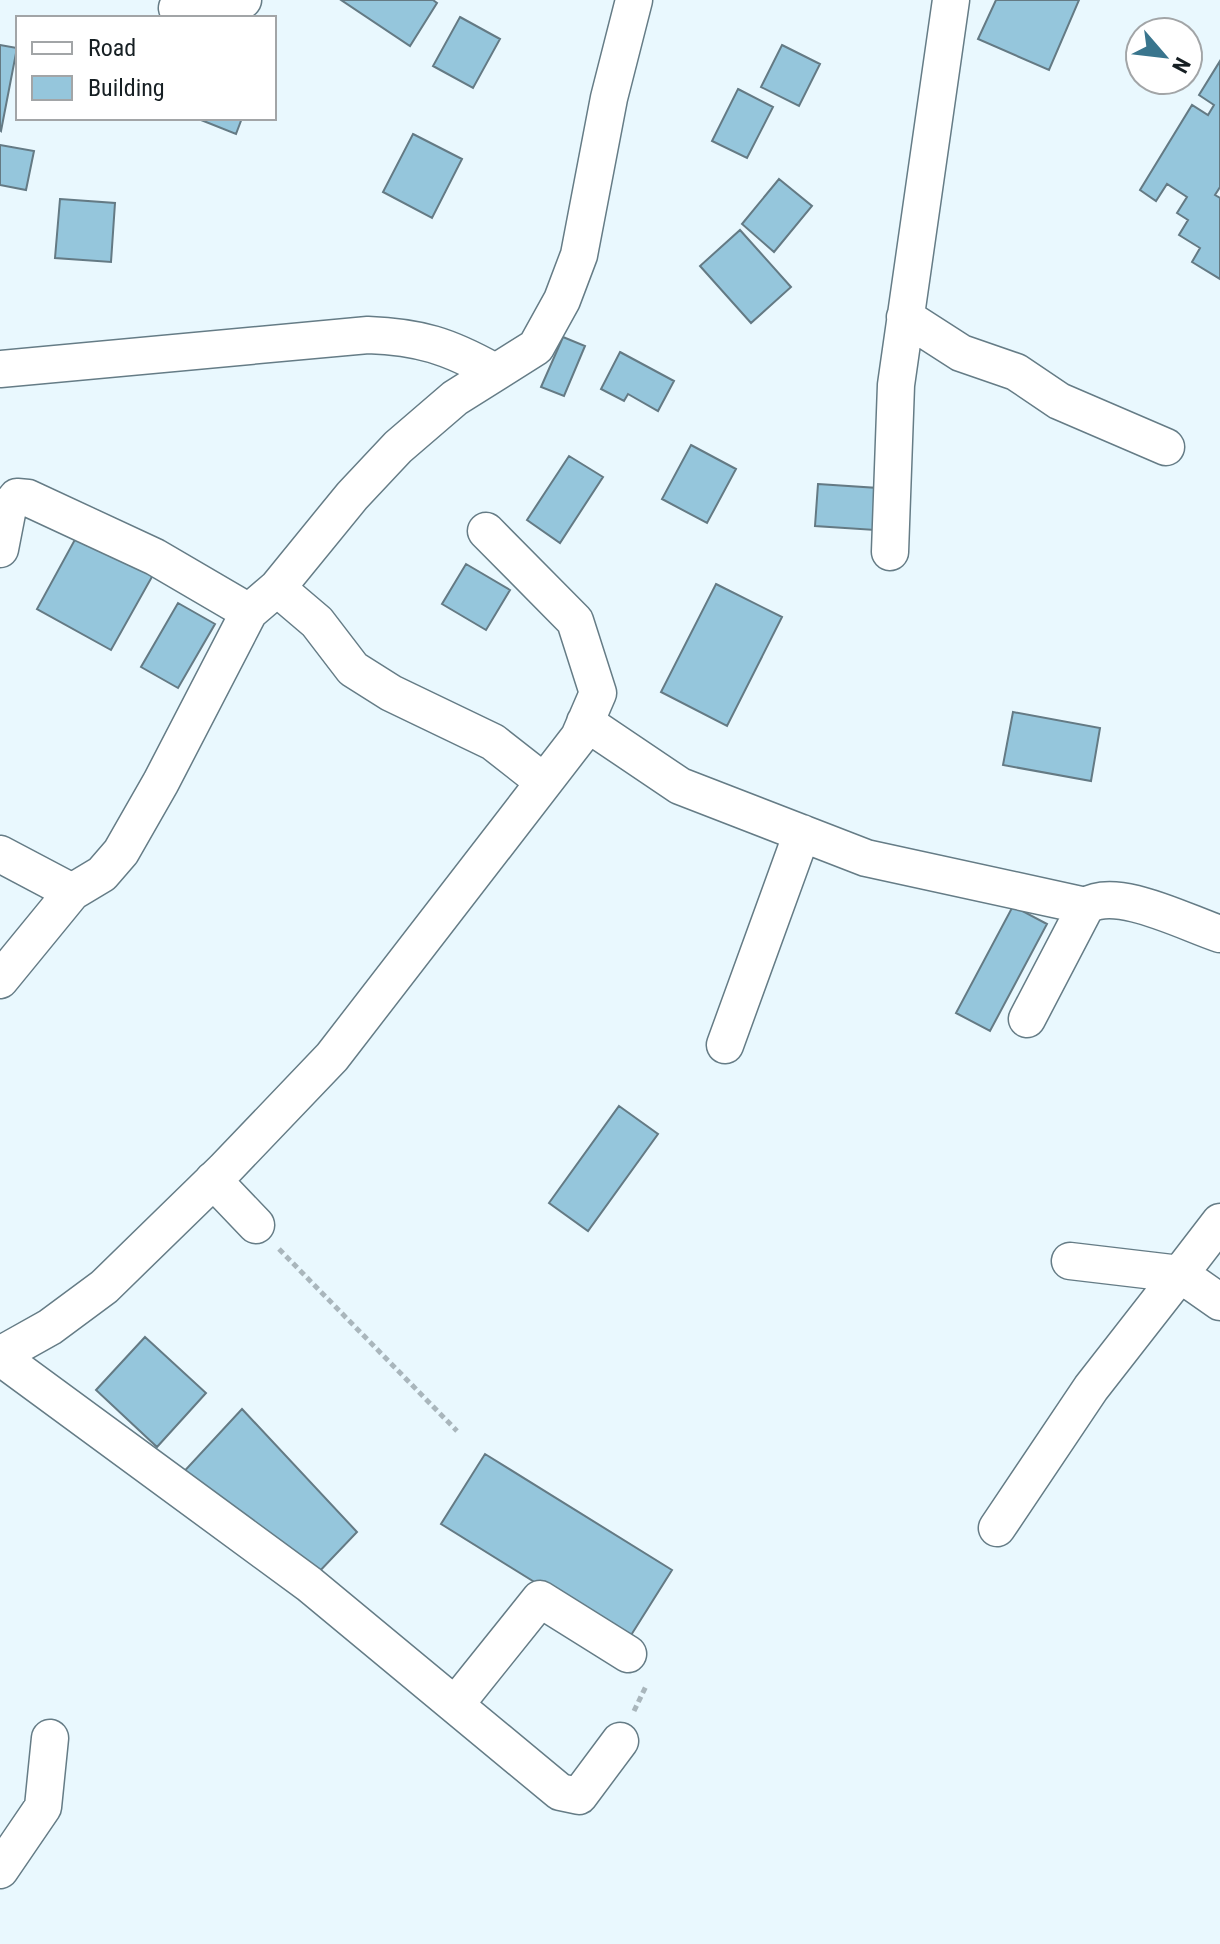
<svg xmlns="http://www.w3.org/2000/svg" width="1220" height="1944" viewBox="0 0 1220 1944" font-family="'Roboto Condensed',sans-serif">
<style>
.building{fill:#95c6dc;stroke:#647a84;stroke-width:2}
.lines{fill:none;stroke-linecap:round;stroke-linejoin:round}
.street-casing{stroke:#657c86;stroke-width:39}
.path{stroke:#a9b6bc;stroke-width:5;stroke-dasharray:6 4;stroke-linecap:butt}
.street{stroke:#fff;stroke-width:36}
</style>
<rect width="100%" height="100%" fill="#e9f8fe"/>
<!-- building -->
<path class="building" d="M341,0H433L437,3L410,46Z
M996,0H1079L1049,70L978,39Z
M460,17L500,39L473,88L433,66Z
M0,45L17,48L1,131L0,130Z
M782,45L820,64L799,106L761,87Z
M1220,61V187L1215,195L1220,198V279L1192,262L1200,248L1179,235L1188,220L1177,213L1187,197L1167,184L1156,201L1140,190L1192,105L1208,115L1214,105L1199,95Z
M738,89L773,107L747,158L712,141Z
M196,118H242L236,134Z
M413,134L462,159L432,218L383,192Z
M0,145L34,151L26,190L0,185Z
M779,179L812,206L774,252L742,224Z
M60,199L115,203L111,262L55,258Z
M740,230L791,287L751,323L700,266Z
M563,337L585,346L564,396L541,387Z
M620,352L674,381L658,411L628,394L624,401L601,389Z
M691,445L736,469L707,523L662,499Z
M569,456L603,477L560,543L527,520Z
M818,484L878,488L875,530L815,526Z
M78,534L153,575L111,650L37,609Z
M466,564L510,590L486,630L442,604Z
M716,584L782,617L727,726L661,692Z
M178,603L215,624L178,688L141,667Z
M1013,712L1100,728L1091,781L1003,765Z
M1013,906L1047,924L990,1031L956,1013Z
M619,1106L658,1134L588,1231L549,1203Z
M145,1337L206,1393L157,1447L96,1390Z
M242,1409L357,1532L317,1574L177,1479Z
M485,1454L672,1570L628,1640L441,1524Z"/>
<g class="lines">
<defs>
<path id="street" d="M177,8L243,0
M905,317L961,353L1016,372L1059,401L1166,447
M0,369L368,335C420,337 448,346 493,371
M0,549L8,508L17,497L28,498L155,557L249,612
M890,552L896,385L951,0
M277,588L317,622L353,669L391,693L493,742L544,782
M585,722L680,786L866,858L1086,906
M0,854L72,892L102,874L121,852L161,782L249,612L277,588L352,496L398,447L455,398L536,347L562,300L579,255L609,98L634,0
M0,980L72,892
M1027,1019L1086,906C1117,886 1186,923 1220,934
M725,1045L802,833
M213,1180L256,1225
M1070,1261L1180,1274L1220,1222
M0,1355L50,1327L104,1287L224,1170L332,1057L579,737L598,693L575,621L486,531
M0,1357L309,1584L560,1792L579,1796L620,1741
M997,1528L1091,1388L1180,1274L1220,1302
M455,1705L540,1599L628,1654
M0,1870L43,1807L50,1738"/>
</defs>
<!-- street casing -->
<use href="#street" class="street-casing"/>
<!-- path -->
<path class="path" d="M279,1249L457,1431
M634,1711L647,1684"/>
<!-- street -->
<use href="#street" class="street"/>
</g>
<!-- legend -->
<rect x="16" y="16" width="260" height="104" fill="#ffffff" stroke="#a2a5a7" stroke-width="2"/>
<rect x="32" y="42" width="40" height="12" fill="#ffffff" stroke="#a2a5a7" stroke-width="2"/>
<text x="88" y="56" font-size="24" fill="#161f23">Road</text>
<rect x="32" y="76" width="40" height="24" fill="#95c6dc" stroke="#a2a5a7" stroke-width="2"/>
<text x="88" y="96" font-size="24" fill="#161f23">Building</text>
<!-- north arrow -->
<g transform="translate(1164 56) rotate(118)"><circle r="38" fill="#ffffff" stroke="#a2a5a7" stroke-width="2"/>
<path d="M0-6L14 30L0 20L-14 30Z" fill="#39758d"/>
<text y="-12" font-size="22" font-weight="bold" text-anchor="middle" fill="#161f23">N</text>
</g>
</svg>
